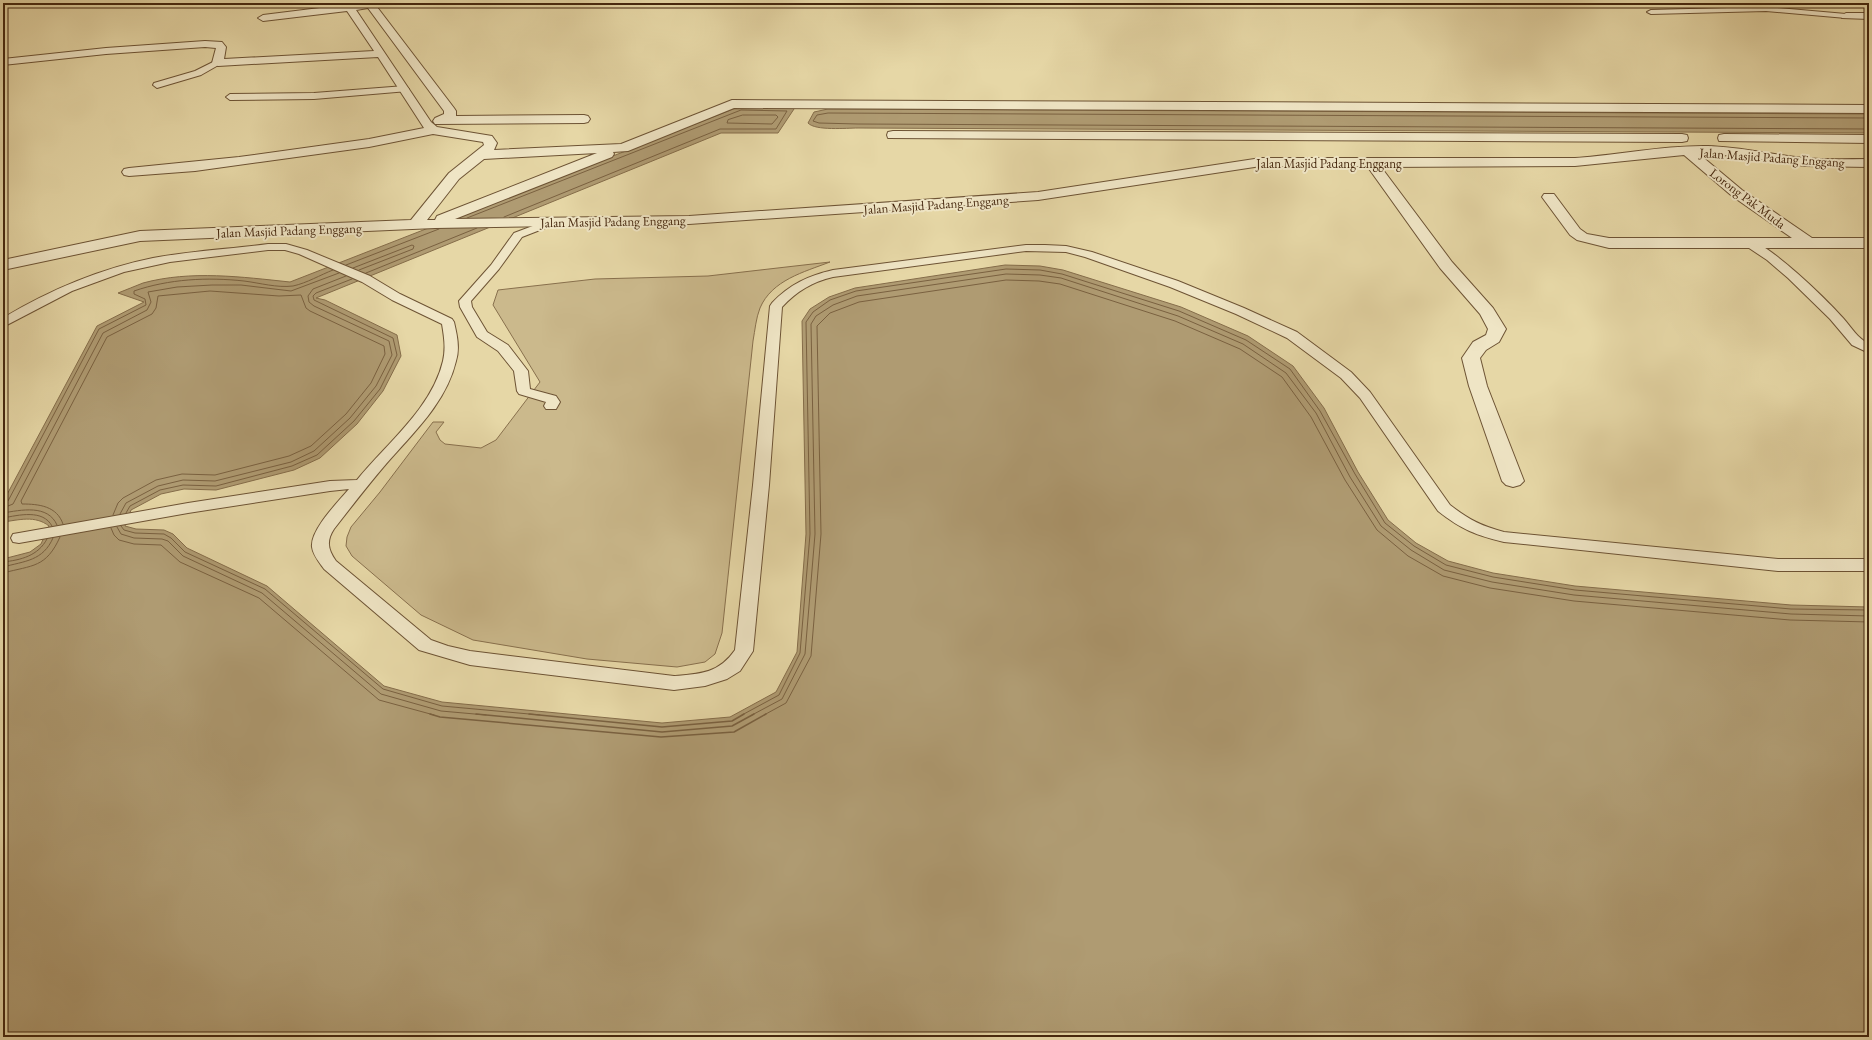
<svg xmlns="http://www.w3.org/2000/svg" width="1872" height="1040" viewBox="0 0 1872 1040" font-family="'EB Garamond',serif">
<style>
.green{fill:#cbb98c;stroke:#88704d}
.water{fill:#af9b72;stroke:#856d4a}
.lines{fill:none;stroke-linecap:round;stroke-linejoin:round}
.shore-far1{stroke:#7a6140;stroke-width:1}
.shore{stroke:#7a6140;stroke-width:1.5}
.service-casing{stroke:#6d5334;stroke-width:2}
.minor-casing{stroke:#6d5334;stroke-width:2}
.service{fill:#efe5c5;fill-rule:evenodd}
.minor{fill:#efe5c5;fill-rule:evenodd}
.labels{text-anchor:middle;stroke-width:4;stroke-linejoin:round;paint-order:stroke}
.far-street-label{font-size:13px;fill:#45270e;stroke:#efe5c5}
</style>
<rect width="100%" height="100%" fill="#e6d7a6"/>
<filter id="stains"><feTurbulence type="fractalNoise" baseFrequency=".005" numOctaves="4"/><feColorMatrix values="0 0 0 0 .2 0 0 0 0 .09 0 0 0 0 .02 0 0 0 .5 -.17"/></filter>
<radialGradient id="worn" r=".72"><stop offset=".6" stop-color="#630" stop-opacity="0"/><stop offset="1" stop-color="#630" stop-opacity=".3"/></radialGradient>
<!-- green -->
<path class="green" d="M830,262C804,272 772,280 760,308C756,318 755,330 753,341L722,633L715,654L705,662L677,667L587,659L473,640L421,615L352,556L346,546L347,537L351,527L380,492L433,422H444L436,432L440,440L445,444L481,448L496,440L540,382L493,305L498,290L595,279L708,276Z"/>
<!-- water -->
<path class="water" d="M741,106H796L778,133H721L316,298L325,300L397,335L401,356L383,391L357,424L320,458L294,470L216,490L184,489L161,494L131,510L125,526L136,529L164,530L173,534L187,548L267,586L384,686L442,702L662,723L730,717L776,692L797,652L806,534L802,321L810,309L829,297L855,288L1005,265L1040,266L1063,270L1181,307L1248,336L1293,366L1324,408L1358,472L1388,520L1416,543L1448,561L1493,573L1575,586L1791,605L1869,607V1037H3V559L30,552L41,544L49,526C35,515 19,520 3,522V502L97,326L144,302L118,293C126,290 135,286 143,283C191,270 242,277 290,282Z
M828,109L1869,114V133L858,128C847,128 815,131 808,123L814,112Z"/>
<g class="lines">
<!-- shore-far1 -->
<path class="shore-far1" d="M743,115H776L778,117L772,124L727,123L728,120Z
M1869,118L828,113L817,115L813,121L819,123L858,124L1869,129
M467,218L741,110L787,111L776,129H720L504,217
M346,265L439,229
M353,268L412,245L414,246L413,249L359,270
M366,273L477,228
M3,503L8,501L99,329L146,305L145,299L134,294V291C169,279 207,277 244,281C260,283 277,288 293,286C307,283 320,275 333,270
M3,508L13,504L103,333L147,310L151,302L148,292L177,287L212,285H241L291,291L339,273
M3,513C21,510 48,504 57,525
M126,513L130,506L160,490L183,485L216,486L292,466L317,455L354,421L380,389L397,355L393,338L314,300L313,296L316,293L352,279
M120,514L126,503L158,486L183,480L215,481L291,462L314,451L350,418L376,386L392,355L389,341L314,306L309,302L308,296L313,289L346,276
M3,518C19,515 43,509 52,526
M63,524C57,506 39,504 22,504L21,501L107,337L152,314L156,308L158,296L210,291L279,296L301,295L306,308L310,311L384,346L385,354L371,383L346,414L311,446L289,456L215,475L182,474L156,480L123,498L118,503L113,515
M121,526L124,530L135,533L164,534L171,538L185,552L265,589L383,689L442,706L540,715
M117,527L121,534L134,538L162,539L168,541L183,556L262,593L381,694L441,711L486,715
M111,528L114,535L119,540L134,544L161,545L180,562L259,598L379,700L434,715
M3,562C21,560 38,556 47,539
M3,567C25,561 43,561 53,538
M3,573C33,565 46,568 60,537
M742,715L779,695L800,653L810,534L806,322L813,312L830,300L856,291L1006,269L1040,270L1062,274L1179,311L1246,340L1290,369L1320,411L1355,474L1385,523L1414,546L1446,565L1493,577L1575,590L1791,609L1869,610
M752,715L782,699L805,654L815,534L811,324L816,316L833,305L857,296L1006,274L1040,275L1061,278L1178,316L1243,344L1286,373L1316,413L1350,477L1381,526L1411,550L1444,570L1492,582L1574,595L1791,614L1869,616
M764,715L786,703L811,656L821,534L817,326L830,313L859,302L1006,280L1039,281L1060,284L1175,321L1240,349L1282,377L1311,417L1345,480L1377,530L1408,556L1443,576L1490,588L1574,601L1790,620L1869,622"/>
<!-- shore -->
<path class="shore" d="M430,714L440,717L661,737L734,732L766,714
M476,714L662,732L732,726L754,714
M529,714L662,727L732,721L744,714"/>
<defs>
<path id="service" d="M1766,7L1846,14L1850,16L1846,18L1766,11L1651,14L1647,12L1651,10Z
M215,61H221L222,63L201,75L157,88L153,85L154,83L195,71Z
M405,86L409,89L408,91L314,99L230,100L226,97L230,94L314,93Z
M554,218L559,221L558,223L522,237L499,269L471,301L472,307L487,332L508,345L528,371L530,389L556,396L560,402L556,409H546L544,406L546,402L519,394L517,391L514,371L498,351L477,337L460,307L459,301L491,265L514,233Z
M1747,239C1770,244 1826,299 1843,318C1852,328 1857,338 1869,344V353L1852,345L1830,319L1788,278L1767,260L1743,244L1741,242L1743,240Z
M268,244H286L307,250L370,276L400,294L452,319L454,322C457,335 460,348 456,361C446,403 413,433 386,464C368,485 351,507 334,529C326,541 328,550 336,561L431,640L448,646L470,651L674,676C701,674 719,673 735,650L753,485L770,306L772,303C790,284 808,276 833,270L1026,245H1045L1066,246L1092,252L1178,281L1244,308L1297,332L1351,372L1370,392L1450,505C1468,519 1481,526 1504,532L1778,559H1869V571H1778L1504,542C1476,535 1462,530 1438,511L1360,398L1341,378L1287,338L1236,314L1170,287L1085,257L1066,252L1026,251L833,277C812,282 797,291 782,307L769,485L753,651L740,671L727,679L705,686L674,690L470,665L419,650L324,569C319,562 313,555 312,547C310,530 338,502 349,489L330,491L188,513L19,543L13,542L11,538L13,534L19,533L188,503L330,481L357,480C387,443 432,408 443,361C446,348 444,336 442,324L392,300L362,282L299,254L285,250H268L170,262L124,272L72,291L3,327V318C50,290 99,269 153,258C191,251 230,249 268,244Z"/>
<path id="minor" d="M342,3L353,4L374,3L454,108L456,111V116L584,115L588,116L590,119L588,122L584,123L435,124L433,121L435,118L444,114V111L368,8L356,10L431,122L437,127L492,136L497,143L494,150L621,144L732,100L1869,105V113L734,108L628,151L613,152L614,154L612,157L455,219L689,216L1038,192L1261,158H1575C1619,155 1664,145 1708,146C1741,147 1773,155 1805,158C1826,160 1848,159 1869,159V167L1805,166L1741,156L1699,154L1742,190L1812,238H1869V248H1609L1577,240L1570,235L1542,197L1544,194H1554L1580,229L1587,234L1609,238H1792L1732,196L1684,155L1575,166L1381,167L1452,262L1493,308L1506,329L1499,342L1486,350L1480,358L1487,386L1524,481L1520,485L1513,487L1506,485L1502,481L1469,386L1462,358L1473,342L1486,335L1488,329L1480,314L1440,268L1367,166H1261L1038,200L689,224L435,228L140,241L3,270V260L140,231L411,220L449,173L484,145L483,142L433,134L369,147L260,162L195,171L129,176L124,175L122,172L124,169L129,168L239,157L369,139L424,128L378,57L218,66L212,63L216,48L205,47L106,54L3,65V59L106,48L205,41L222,42L226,47L224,59L374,51L347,11L263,21L258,18L263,15L344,5ZM597,153L437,216L435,220H427L459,179L484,159Z
M1846,13H1869V19L1842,18L1841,16Z
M893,131L1682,134L1687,135L1688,138L1687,141L1682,142L888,138L887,135L888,132Z
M1724,134L1869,135V143L1719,141L1718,138L1719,135Z"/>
</defs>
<!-- service casing -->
<use href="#service" class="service-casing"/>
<!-- minor casing -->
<use href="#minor" class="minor-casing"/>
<!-- service -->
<use href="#service" class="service"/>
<!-- minor -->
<use href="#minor" class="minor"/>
</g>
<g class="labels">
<!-- far-street labels -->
<g class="far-street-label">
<text transform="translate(1772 157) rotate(4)" y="5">Jalan Masjid Padang Enggang</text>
<text x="1329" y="168">Jalan Masjid Padang Enggang</text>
<text transform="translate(1748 198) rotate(37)" y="5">Lorong Pak Muda</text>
<text transform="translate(936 204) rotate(-4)" y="5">Jalan Masjid Padang Enggang</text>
<text transform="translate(613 221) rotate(-1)" y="5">Jalan Masjid Padang Enggang</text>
<text transform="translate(289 230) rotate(-2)" y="5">Jalan Masjid Padang Enggang</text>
</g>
</g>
<!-- margin -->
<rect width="1872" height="1040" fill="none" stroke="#e6d7a6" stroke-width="16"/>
<rect x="4" y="4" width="1864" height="1032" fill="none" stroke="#45270e" stroke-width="2"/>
<rect x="8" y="8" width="1856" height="1024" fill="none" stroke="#45270e"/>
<rect width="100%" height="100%" filter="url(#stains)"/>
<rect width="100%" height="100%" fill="url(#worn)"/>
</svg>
